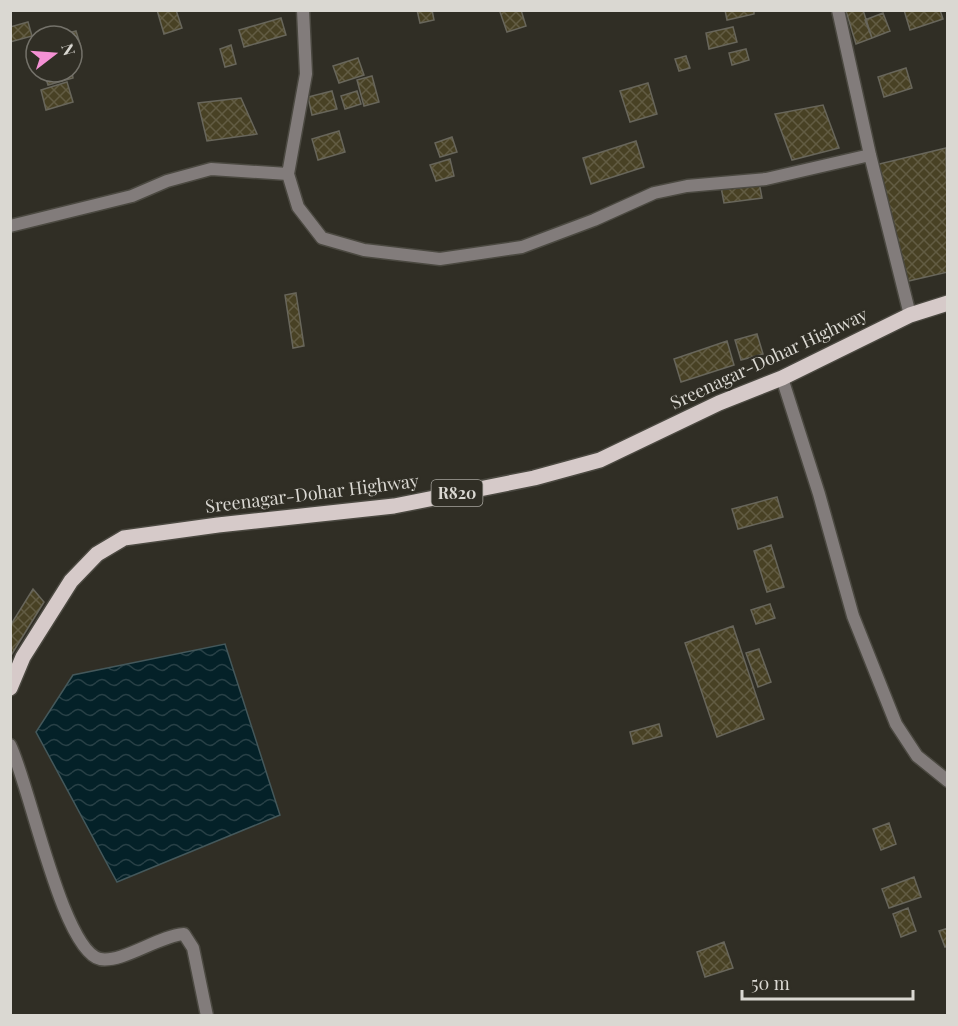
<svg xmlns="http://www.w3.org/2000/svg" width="958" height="1026" viewBox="0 0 958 1026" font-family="'Playfair Display',serif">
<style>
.water{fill:url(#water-waves);stroke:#44585b;stroke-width:1.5}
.building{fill:url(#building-cross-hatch);stroke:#68665b;stroke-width:1.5}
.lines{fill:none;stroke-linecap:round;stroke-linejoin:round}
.street-casing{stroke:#4b4941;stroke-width:15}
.primary-casing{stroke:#4b4941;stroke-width:18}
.street{stroke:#827c7b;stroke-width:12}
.primary{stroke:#d6cac9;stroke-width:15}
.labels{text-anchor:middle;stroke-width:5;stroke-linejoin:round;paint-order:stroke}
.shield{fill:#302e25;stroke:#a7a59e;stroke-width:1.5}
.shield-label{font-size:16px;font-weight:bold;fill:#dad8d2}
.street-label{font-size:18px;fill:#dad8d2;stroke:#302e25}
</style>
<defs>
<pattern id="water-waves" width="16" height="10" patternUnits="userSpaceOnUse" patternTransform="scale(1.5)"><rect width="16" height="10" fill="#042128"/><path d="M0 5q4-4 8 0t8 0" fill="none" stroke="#284046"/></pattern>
<pattern id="building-cross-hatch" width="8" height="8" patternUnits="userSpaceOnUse" patternTransform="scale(1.5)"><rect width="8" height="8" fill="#484124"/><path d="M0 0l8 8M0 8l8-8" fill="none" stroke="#625c43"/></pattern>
</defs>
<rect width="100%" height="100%" fill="#302e25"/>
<!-- water -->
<path class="water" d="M225,644L280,815L117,882L36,732L73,675Z"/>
<!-- building -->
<path class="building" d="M157,10H176L182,28L164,34Z
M417,10H432L434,20L420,23Z
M504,10H521L526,26L507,32L500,12Z
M725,10H754V14L727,20Z
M863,10L872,38L856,44L846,11Z
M904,10H940L943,19L910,30Z
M883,13L890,31L872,38L865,20Z
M281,18L286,35L244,47L239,30Z
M28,22L32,36L10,42V27Z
M733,27L737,42L709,49L706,33Z
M76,31L80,44L72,46V36H58Z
M231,45L236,64L225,67L220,49Z
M746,49L749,60L732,65L729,53Z
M686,56L690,68L679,71L675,59Z
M358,58L364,75L339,83L333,66Z
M906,68L912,88L884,97L878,77Z
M44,72H72L73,78L48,85Z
M372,76L379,102L364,106L357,80Z
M67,82L73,102L46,110L41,90Z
M648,83L657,114L630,122L620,91Z
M332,91L337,109L312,115L308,97Z
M357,91L361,104L345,109L341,96Z
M241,98L257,134L207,141L198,103Z
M823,105L839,148L792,160L775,114Z
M339,131L345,152L318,160L312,139Z
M452,137L457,152L440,157L435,143Z
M636,141L644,167L591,184L583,158Z
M946,148L948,272L904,282L875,165Z
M450,159L454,176L436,181L430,165Z
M759,182L762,198L724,203L721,187Z
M296,293L304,346L293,348L285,295Z
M757,334L763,354L741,360L735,340Z
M727,341L734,365L681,382L674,359Z
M777,497L783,517L738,529L732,509Z
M771,545L784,587L767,592L754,551Z
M33,589L44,602L10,657V626Z
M770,604L775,618L756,624L751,610Z
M733,626L764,719L717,737L685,643Z
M759,649L771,682L758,687L746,653Z
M659,724L662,736L633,744L630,732Z
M889,823L896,844L881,850L873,829Z
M914,877L921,897L889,908L882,889Z
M908,908L916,931L901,937L893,914Z
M948,928V946L945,947L939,931Z
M724,942L733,968L705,977L697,952Z"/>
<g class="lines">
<defs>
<path id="street" d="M303,10L306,74L288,174L298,207L322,238L364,250L440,259L522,247L594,220L654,193L687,186L766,179L870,155
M838,10L870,155L910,315
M10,226L132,196L167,181L211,169L288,174
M782,378L819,494L853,616L896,724L917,756L948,781
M10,745C29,782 62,950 100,959C123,963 158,936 184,934L193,948L207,1016"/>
<path id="primary" d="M10,688L23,657L71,581L97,554L124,538L218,525L394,506L534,478L600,460L719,403L782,378L910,315L948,303"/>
</defs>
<!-- street casing -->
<use href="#street" class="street-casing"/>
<!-- primary casing -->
<use href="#primary" class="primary-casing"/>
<!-- street -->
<use href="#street" class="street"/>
<!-- primary -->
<use href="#primary" class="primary"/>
</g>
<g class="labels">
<!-- shield labels -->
<rect class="shield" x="431.5" y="480" width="51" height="26" rx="4.5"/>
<g class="shield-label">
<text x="457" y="499">R820</text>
</g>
<!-- street labels -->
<g class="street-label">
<text transform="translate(769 359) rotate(-25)" y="6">Sreenagar-Dohar Highway</text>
<text transform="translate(312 494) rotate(-7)" y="6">Sreenagar-Dohar Highway</text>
</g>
</g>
<!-- border -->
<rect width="958" height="1026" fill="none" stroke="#dad8d2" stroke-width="24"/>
<!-- north arrow -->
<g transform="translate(54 54) rotate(73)"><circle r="28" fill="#302e25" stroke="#74726a" stroke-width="1.5"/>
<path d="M0-4.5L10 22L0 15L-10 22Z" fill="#f491d4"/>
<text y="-9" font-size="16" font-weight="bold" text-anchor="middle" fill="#dad8d2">N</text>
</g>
<!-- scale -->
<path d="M742 990v9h171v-9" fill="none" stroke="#dad8d2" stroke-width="3"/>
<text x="751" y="990" font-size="18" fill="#dad8d2" stroke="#302e25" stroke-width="4.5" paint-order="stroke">50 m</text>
</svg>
